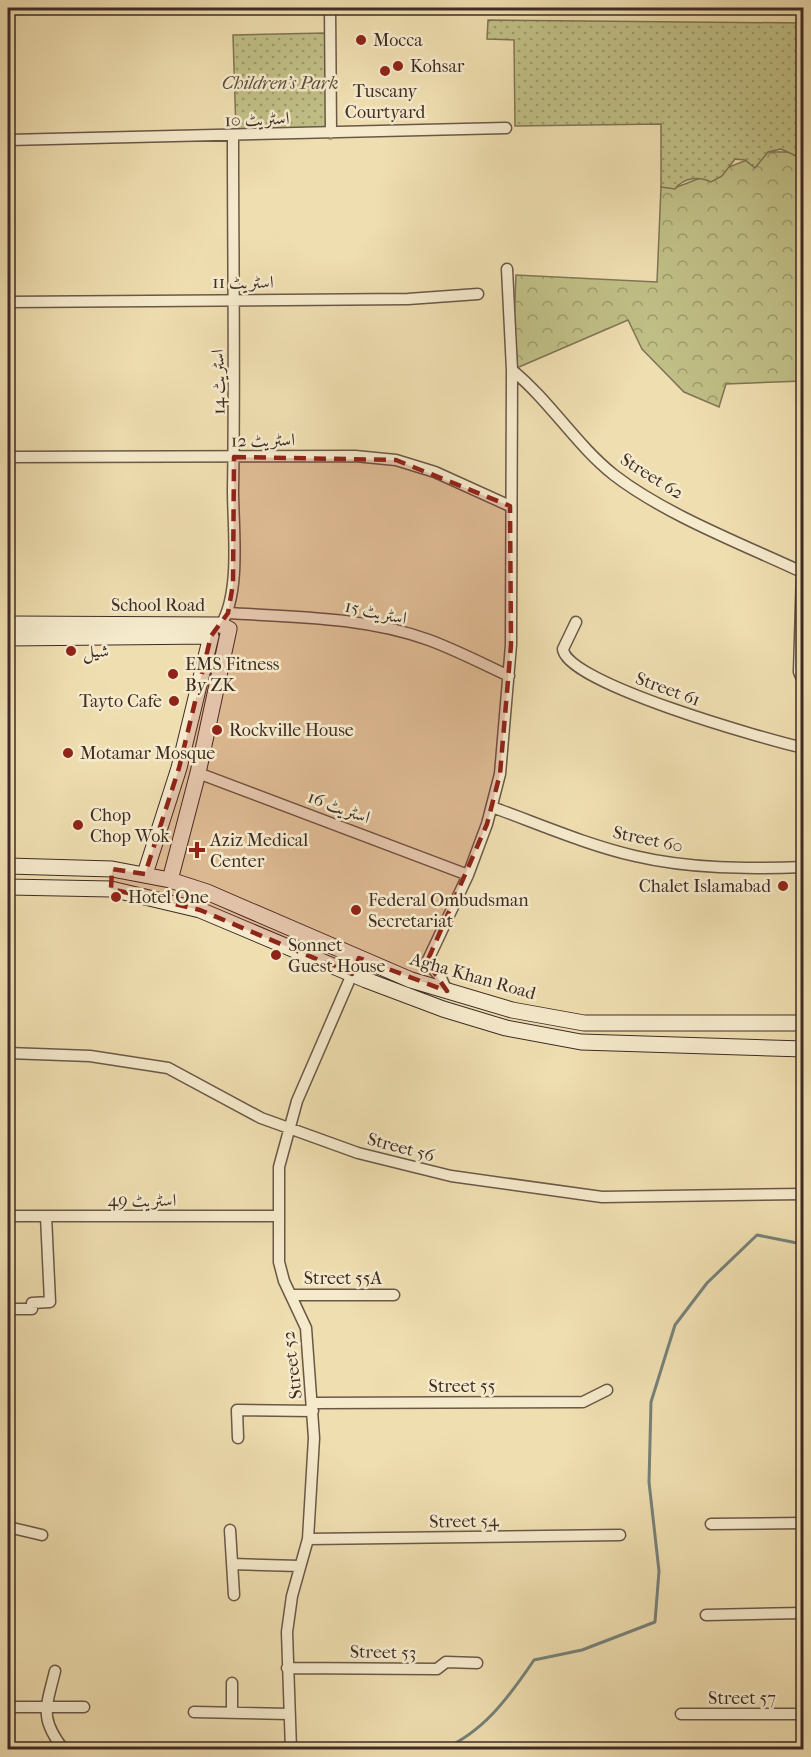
<svg xmlns="http://www.w3.org/2000/svg" width="811" height="1757" viewBox="0 0 811 1757" font-family="'IM FELL French Canon',Amiri,serif">
<style>
.forest{fill:url(#forest-crowns);stroke:#7f7555;stroke-width:1.5}
.park{fill:url(#park-dots);stroke:#7f7555;stroke-width:1.5}
.lines{fill:none;stroke-linecap:round;stroke-linejoin:round}
.stream{stroke:#758178;stroke-width:3}
.street-casing{stroke:#6a5847;stroke-width:13}
.secondary-casing{stroke:#3e2b24;stroke-width:17}
.street{stroke:#f5eacc;stroke-width:10}
.secondary{stroke:#f5eacc;stroke-width:15}
.marked{fill:#8f2418;fill-opacity:0.2;stroke:#8f2418;stroke-width:4.5;stroke-dasharray:12 8;stroke-linejoin:round}
.poi-dot{fill:#8f2418;stroke:#f5eacc;stroke-width:2}
.labels{text-anchor:middle;stroke-width:5;stroke-linejoin:round;paint-order:stroke}
.poi-label{font-size:18px;fill:#3e2b24;stroke:#f5eacc;text-anchor:start}
.park-label{font-size:18px;font-style:italic;fill:#5e503c;stroke:#f5eacc}
.street-label{font-size:18px;fill:#3e2b24;stroke:#f5eacc}
</style>
<defs>
<pattern id="forest-crowns" width="20" height="18" patternUnits="userSpaceOnUse" patternTransform="scale(1.5)"><rect width="20" height="18" fill="#c0bf86"/><path d="M2 6a3 3 0 1 1 6 0M12 15a3 3 0 1 1 6 0" fill="none" stroke="#9d9b6d"/></pattern>
<pattern id="park-dots" width="8" height="8" patternUnits="userSpaceOnUse" patternTransform="scale(1.5)"><rect width="8" height="8" fill="#c0bf86"/><path d="M2 2h.1M6 6h.1" fill="none" stroke="#9d9b6d" stroke-width="1.8" stroke-linecap="round"/></pattern>
</defs>
<rect width="100%" height="100%" fill="#efdeb0"/>
<filter id="stains"><feTurbulence type="fractalNoise" baseFrequency=".00333" numOctaves="4"/><feColorMatrix values="0 0 0 0 .2 0 0 0 0 .09 0 0 0 0 .02 0 0 0 .5 -.17"/></filter>
<radialGradient id="worn" r=".72"><stop offset=".6" stop-color="#630" stop-opacity="0"/><stop offset="1" stop-color="#630" stop-opacity=".3"/></radialGradient>
<!-- forest -->
<path class="forest" d="M768,152H790L803,160V381L726,384L719,407L684,392L642,349L628,320L512,370L516,275L657,282L661,187H677Z"/>
<!-- park -->
<path class="park" d="M488,20L803,23V159L781,149L768,152L755,168L745,160L735,159L722,176L711,182C700,176 684,177 675,189L661,187V124L515,126L514,40L487,39Z
M325,33L328,130L236,132L233,35Z"/>
<g class="lines">
<!-- stream -->
<path class="stream" d="M441,1750C483,1733 509,1697 534,1660L582,1650L655,1622L659,1571L649,1482L651,1402L675,1325L707,1283L757,1235L797,1243"/>
<defs>
<path id="street" d="M330,8L331,133
M8,140L506,128
M8,302L408,299L478,294
M512,370C550,401 576,445 614,475C666,515 742,544 802,572L799,672L804,683
M8,457L355,456L396,460L435,472L510,506
M228,613C295,617 365,617 429,640C456,650 483,664 509,676
M576,622L563,649C565,683 768,740 804,748
M221,625C241,591 233,529 233,490C235,372 233,254 233,137
M198,773L468,875
M492,807C539,824 587,845 635,856C690,869 748,869 804,867
M447,991L441,978L427,962L468,875L487,824L500,774L511,645L512,370L507,269
M8,1053L90,1056L168,1068L261,1118L358,1153L451,1176L602,1197L804,1194
M8,1216H277
M292,1295H394
M8,1309H32V1303L50,1302L46,1216
M313,1403L583,1402L607,1390
M238,1438L237,1410L313,1411
M8,1445V1472
M711,1524L804,1523
M8,1527L42,1535
M230,1530L234,1595
M308,1539L620,1535
M232,1564L299,1566
M706,1615L804,1613
M287,1668L437,1669L446,1662L477,1663
M55,1671C46,1708 39,1718 64,1750
M232,1683V1713
M8,1707H84
M194,1712L289,1714
M681,1714H804
M291,1750L287,1632L292,1596L308,1539L314,1438L306,1328L284,1281L279,1262V1167L297,1101L359,958"/>
<path id="secondary" d="M8,624L221,625L229,629L198,773L170,880
M8,638L211,636L179,768L145,874
M8,866L112,869L170,880L207,892L411,980L512,1010L584,1023H804
M8,887L111,889L200,910L366,980L443,1009L506,1028L581,1042L804,1049"/>
</defs>
<!-- street casing -->
<use href="#street" class="street-casing"/>
<!-- secondary casing -->
<use href="#secondary" class="secondary-casing"/>
<!-- street -->
<use href="#street" class="street"/>
<!-- secondary -->
<use href="#secondary" class="secondary"/>
</g>
<!-- marked area -->
<path class="marked" d="M234,457L396,460L510,506L511,645L500,774L487,824L427,962L447,991L359,958L352,974L200,910L111,889L112,869L145,874L179,768L211,636L228,613L233,584Z"/>
<!-- markers -->
<g class="poi-dot">
<circle cx="361" cy="40" r="6"/>
<circle cx="398" cy="66" r="6"/>
<circle cx="385" cy="71" r="6"/>
<circle cx="71" cy="651" r="6"/>
<circle cx="173" cy="674" r="6"/>
<circle cx="174" cy="701" r="6"/>
<circle cx="217" cy="730" r="6"/>
<circle cx="68" cy="753" r="6"/>
<circle cx="78" cy="825" r="6"/>
<path d="M194 841h6v6h6v6h-6v6h-6v-6h-6v-6h6z"/>
<circle cx="783" cy="886" r="6"/>
<circle cx="116" cy="897" r="6"/>
<circle cx="356" cy="910" r="6"/>
<circle cx="276" cy="955" r="6"/>
</g>
<g class="labels">
<!-- poi labels -->
<g class="poi-label">
<text x="373" y="46">Mocca</text>
<text x="410" y="72">Kohsar</text>
<text x="385" y="97" text-anchor="middle">Tuscany<tspan x="385" dy="21">Courtyard</tspan></text>
<text x="83" y="657">شیل</text>
<text x="185" y="670">EMS Fitness<tspan x="185" dy="21">By ZK</tspan></text>
<text x="162" y="707" text-anchor="end">Tayto Cafe</text>
<text x="229" y="736">Rockville House</text>
<text x="80" y="759">Motamar Mosque</text>
<text x="90" y="821">Chop<tspan x="90" dy="21">Chop Wok</tspan></text>
<text x="210" y="846">Aziz Medical<tspan x="210" dy="21">Center</tspan></text>
<text x="771" y="892" text-anchor="end">Chalet Islamabad</text>
<text x="128" y="903">Hotel One</text>
<text x="368" y="906">Federal Ombudsman<tspan x="368" dy="21">Secretariat</tspan></text>
<text x="288" y="951">Sonnet<tspan x="288" dy="21">Guest House</tspan></text>
</g>
<!-- park labels -->
<g class="park-label">
<text x="280" y="89">Children's Park</text>
</g>
<!-- street labels -->
<g class="street-label">
<text transform="translate(257 119) rotate(-2)" y="6">اسٹریٹ 10</text>
<text x="243" y="288">اسٹریٹ 11</text>
<text transform="translate(218 382) rotate(-91)" y="6">اسٹریٹ 14</text>
<text transform="translate(263 440) rotate(-1)" y="6">اسٹریٹ 12</text>
<text transform="translate(652 476) rotate(32)" y="6">Street 62</text>
<text x="158" y="611">School Road</text>
<text transform="translate(376 612) rotate(12)" y="6">اسٹریٹ 15</text>
<text transform="translate(668 689) rotate(20)" y="6">Street 61</text>
<text transform="translate(339 807) rotate(20)" y="6">اسٹریٹ 16</text>
<text transform="translate(648 839) rotate(12)" y="6">Street 60</text>
<text transform="translate(473 976) rotate(16)" y="6">Agha Khan Road</text>
<text transform="translate(401 1147) rotate(15)" y="6">Street 56</text>
<text x="142" y="1206">اسٹریٹ 49</text>
<text x="343" y="1284">Street 55A</text>
<text transform="translate(292 1365) rotate(-97)" y="6">Street 52</text>
<text x="462" y="1392">Street 55</text>
<text transform="translate(464 1521) rotate(-1)" y="6">Street 54</text>
<text transform="translate(383 1652) rotate(1)" y="6">Street 53</text>
<text x="742" y="1704">Street 57</text>
</g>
</g>
<!-- margin -->
<rect width="811" height="1757" fill="none" stroke="#efdeb0" stroke-width="30"/>
<rect x="9" y="9" width="793" height="1739" fill="none" stroke="#3e2b24" stroke-width="3"/>
<rect x="15" y="15" width="781" height="1727" fill="none" stroke="#3e2b24" stroke-width="1.5"/>
<rect width="100%" height="100%" filter="url(#stains)"/>
<rect width="100%" height="100%" fill="url(#worn)"/>
</svg>
